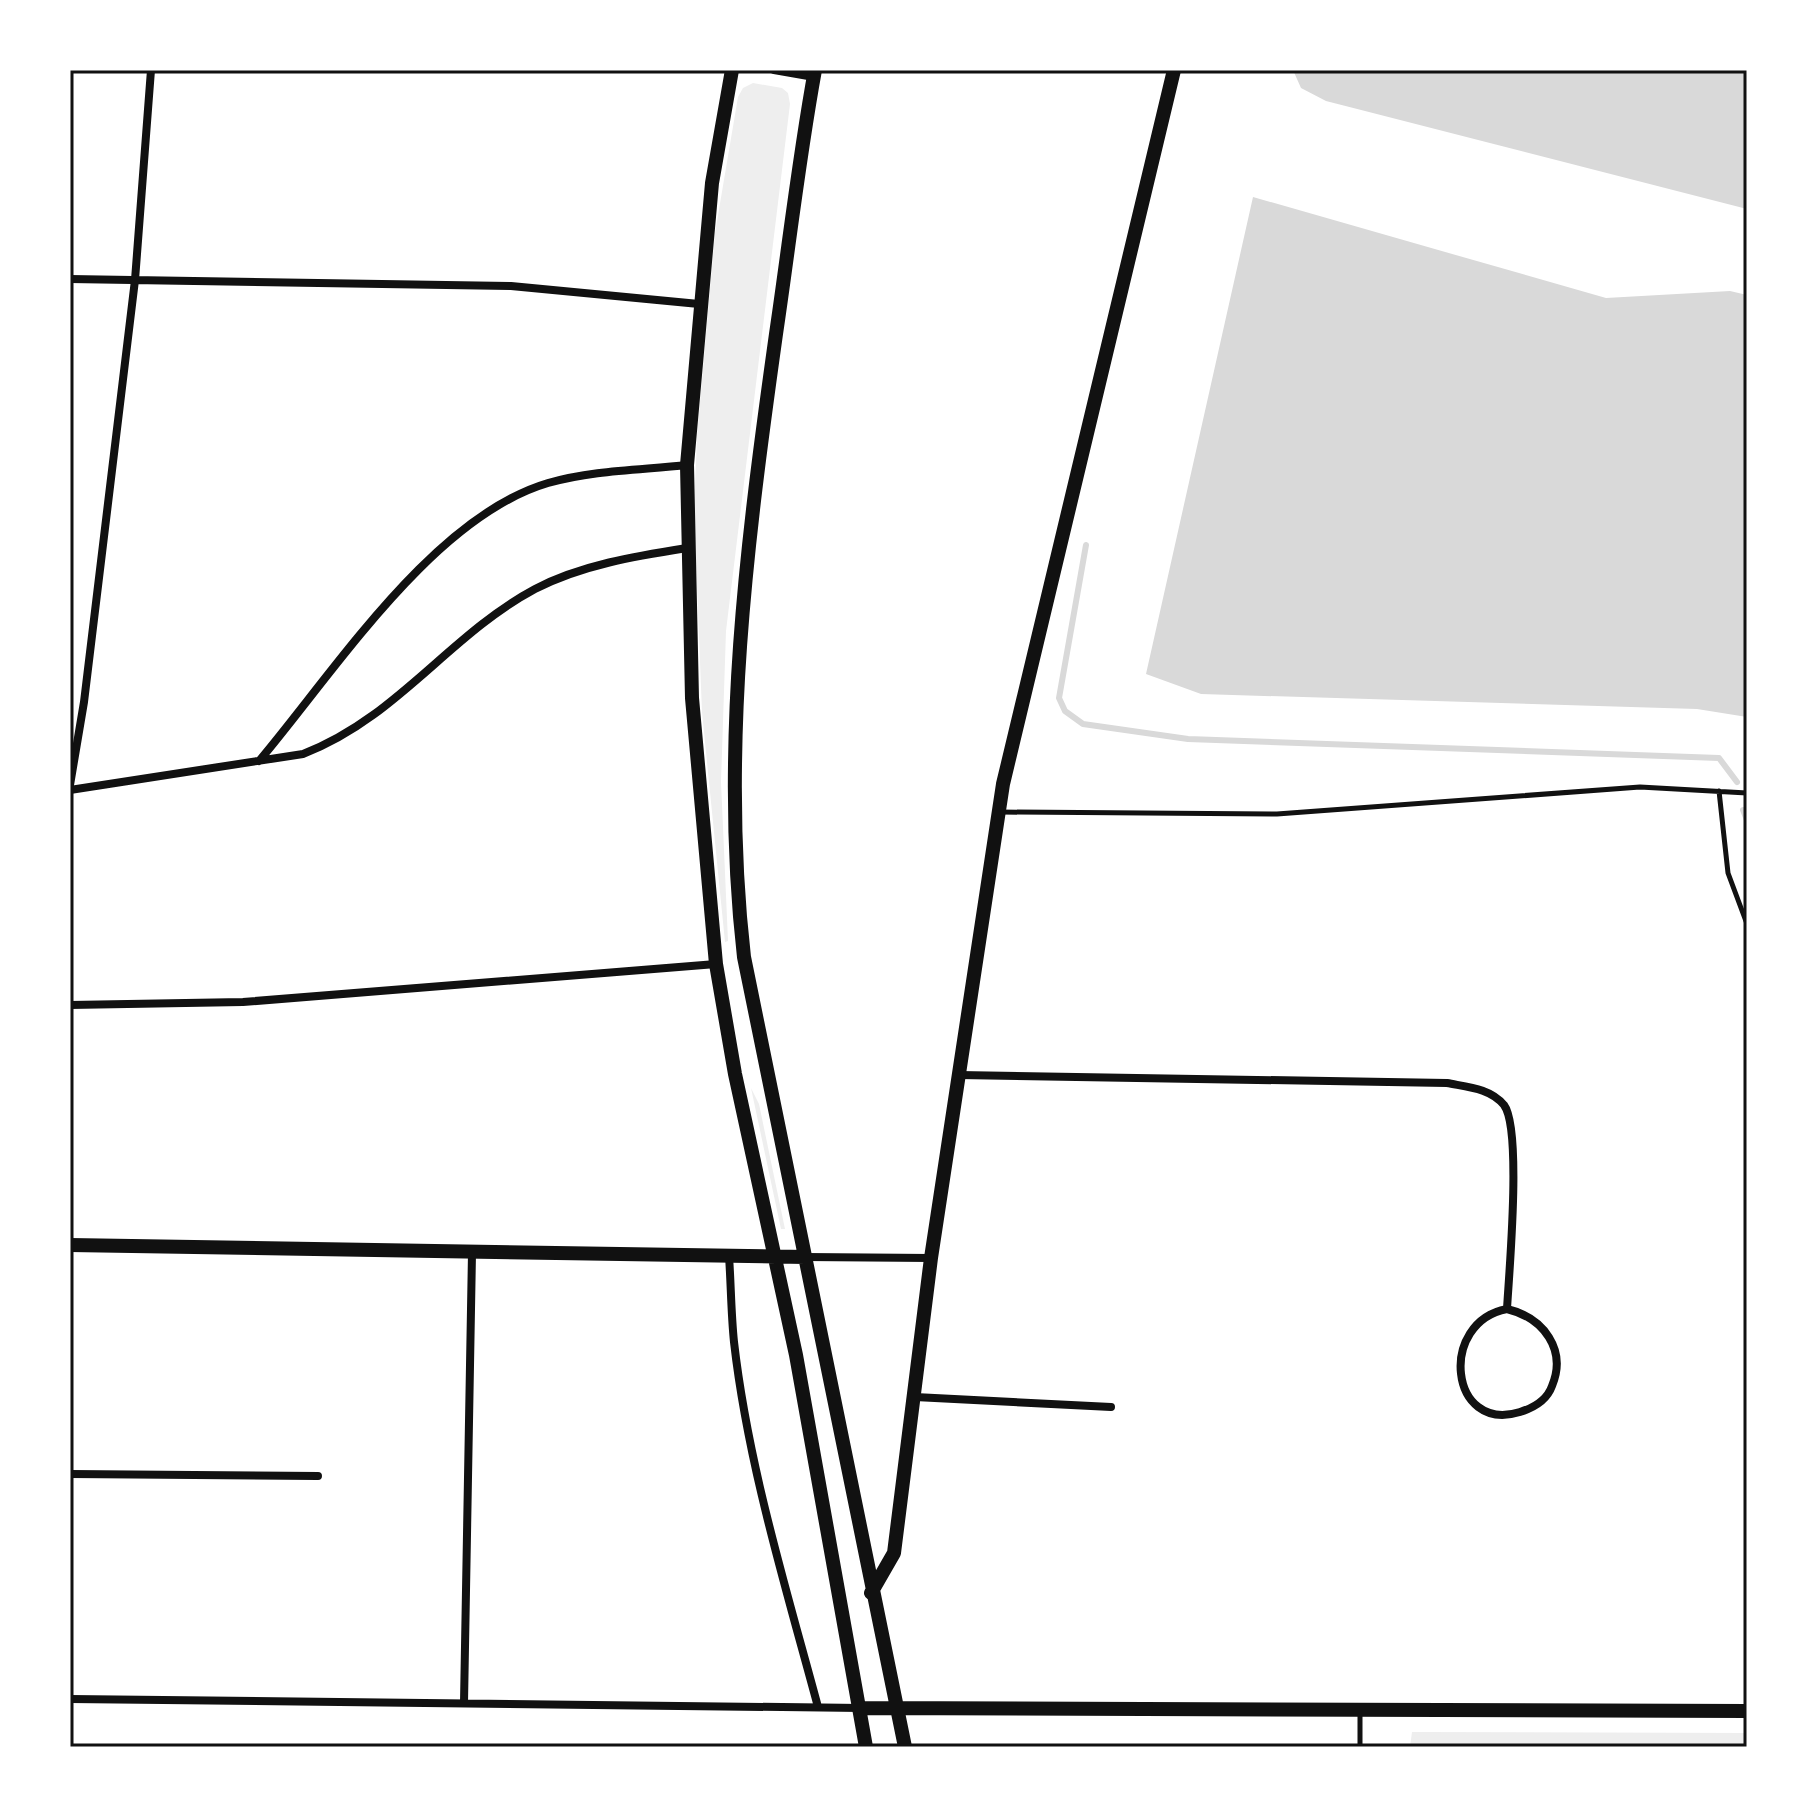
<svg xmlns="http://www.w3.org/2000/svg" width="1817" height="1817" viewBox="0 0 1817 1817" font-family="'PT Serif',serif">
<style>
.green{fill:#eee}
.water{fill:#d9d9d9}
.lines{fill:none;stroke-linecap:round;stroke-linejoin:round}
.stream{stroke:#d9d9d9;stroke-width:6}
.service{stroke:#111;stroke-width:5}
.minor{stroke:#111;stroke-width:8}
.tertiary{stroke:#111;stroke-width:14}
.neatline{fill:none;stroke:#111;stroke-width:3}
</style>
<rect width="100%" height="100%" fill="#fff"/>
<!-- green -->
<path class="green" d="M753,83L782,88L788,93L790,104L726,631L721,782L728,941L725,942L702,712L694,512L697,436L715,233L738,97L743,88Z
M751,1088L759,1104L785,1229H781Z
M1412,1732L1747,1733V1747H1410Z"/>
<!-- water -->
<path class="water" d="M1293,70H1747V209L1326,101L1301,88Z
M1253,197L1606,298L1730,291L1747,295V717L1697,709L1201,694L1146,674Z"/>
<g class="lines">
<!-- stream -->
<path class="stream" d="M1086,545L1059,698L1065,711L1083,724L1188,739L1719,758L1737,782
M1743,810L1747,820"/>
<!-- service -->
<path class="service" d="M1719,791L1728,873L1747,924
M1000,812L1277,814L1640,787L1747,793
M1360,1712V1747"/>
<!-- minor -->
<path class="minor" d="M774,70L814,77
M70,279L511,286L699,304
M259,761C335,671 433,517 548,483C593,470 641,470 687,465
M70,785L84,702L135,280L151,70
M70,790L303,754C397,718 449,635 535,589C581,565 636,556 687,548
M70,1005L243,1002L716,964
M959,1075L1447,1083C1467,1087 1490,1088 1504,1105C1522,1129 1509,1273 1507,1309
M729,1256C731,1284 731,1313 734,1342C748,1465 786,1588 818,1707
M805,1257L931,1258
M1507,1309C1544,1318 1567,1350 1552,1386C1547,1400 1533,1408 1520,1412C1449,1434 1438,1322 1507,1309Z
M915,1397L1111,1407
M70,1474L318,1476
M70,1699L861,1708
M464,1703L472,1253"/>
<!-- tertiary -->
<path class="tertiary" d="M732,70L712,183L687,465L692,698L716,964L735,1074L796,1355L866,1747
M815,70C799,157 789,246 776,334C747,541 720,748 744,957L905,1747
M70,1245L805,1257
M871,1593L894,1553L931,1258L1003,784L1174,70
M862,1708L1747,1711"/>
</g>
<!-- border -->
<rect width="1817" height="1817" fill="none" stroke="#ffffff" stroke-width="144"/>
<rect x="72" y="72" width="1673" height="1673" class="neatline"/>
</svg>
